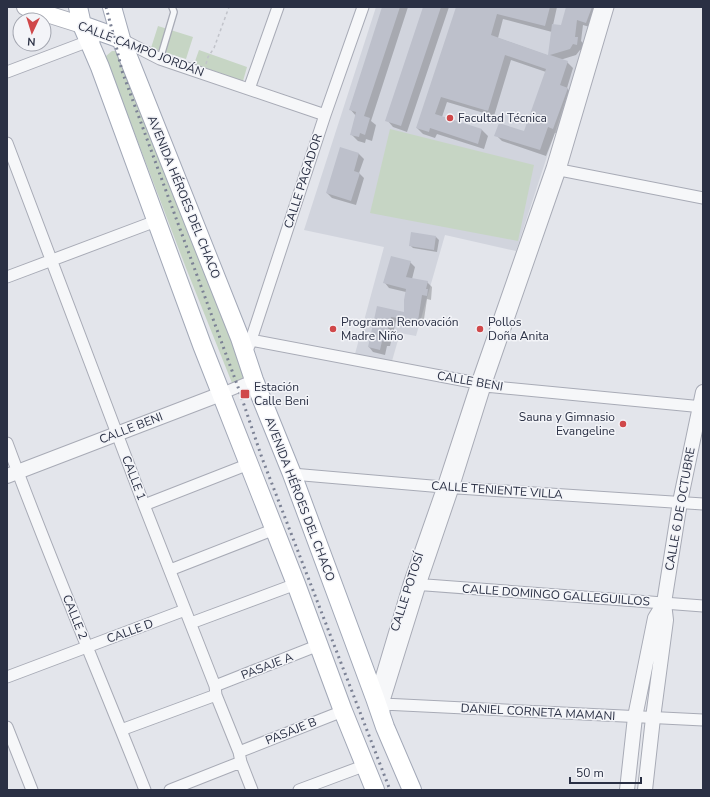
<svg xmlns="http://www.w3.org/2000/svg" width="710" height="797" viewBox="0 0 710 797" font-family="'Nunito Sans',sans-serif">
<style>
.built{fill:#d1d4dd}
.green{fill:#c6d5c4}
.shadow{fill:#0003;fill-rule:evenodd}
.building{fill:#bdc0cb}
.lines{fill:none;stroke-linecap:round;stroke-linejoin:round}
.service-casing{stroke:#a8abb6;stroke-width:8}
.minor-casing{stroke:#a8abb6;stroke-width:13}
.tertiary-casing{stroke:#a8abb6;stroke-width:16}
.secondary-casing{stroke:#a8abb6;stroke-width:18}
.primary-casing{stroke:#a2a8b7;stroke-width:20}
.path{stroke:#c1c3ca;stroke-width:1.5;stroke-dasharray:3 3;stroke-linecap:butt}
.service{stroke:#f6f7f9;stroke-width:5.5}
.minor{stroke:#f6f7f9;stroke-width:11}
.tertiary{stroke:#f6f7f9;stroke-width:14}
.secondary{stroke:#fff;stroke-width:16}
.primary{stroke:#fff;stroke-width:18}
.rail{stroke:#7c8295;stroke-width:3;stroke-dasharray:2 4;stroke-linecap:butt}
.poi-dot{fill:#d0484a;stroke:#f3f4f8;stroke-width:1.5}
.labels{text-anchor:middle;stroke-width:3;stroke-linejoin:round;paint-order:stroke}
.street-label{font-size:12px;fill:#2a3044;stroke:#f3f4f8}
.poi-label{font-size:12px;fill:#2a3044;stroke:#f3f4f8;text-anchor:start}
</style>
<rect width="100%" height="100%" fill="#e3e5eb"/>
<!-- built -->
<path class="built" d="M376,7H596L516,251L445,235L416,336L400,333L392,361L355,354L384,247L304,230Z"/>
<!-- green -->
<path class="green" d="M158,26L193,37L186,59L151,48Z
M199,50L247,67L243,81L194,64Z
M112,51H121L248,372L243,382L232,383L186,268L107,61L106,56Z
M390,129L534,165L518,241L370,213Z"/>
<!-- shadow -->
<path class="shadow" d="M383,7H408L371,121L376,125L372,141L366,139L365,143L358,141L351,134L356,116L350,109Z
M424,7H449L407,132L393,127L387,120Z
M457,7H557L553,25L562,26L567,7H599L593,28L583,25L581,41L584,44L583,50H580L576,55L560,60L567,62L573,68L567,88L573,95L560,134L555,133L546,156L502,141L496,135L525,132L546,72L511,60L494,116L447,102L442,117L482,130L488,136L484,149L437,134L435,138L423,134L417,128ZM503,19L552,32L549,56L498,38Z
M341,149L359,154L364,159L359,173L364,178L356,205L332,198L327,193Z
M436,237L439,240L437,252L413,248L410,245Z
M410,262L415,267L412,279L427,282L432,287L431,300L427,299L423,326L396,321L390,346H387L385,355L373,352L369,347L378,307L405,313L406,292L389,288L385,283Z"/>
<!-- building -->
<path class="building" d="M382,7H400L364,116L370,118L365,135L360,133L359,137L350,135L356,112L349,110Z
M423,7H441L401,126L385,121Z
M456,7H550L545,26L497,14L491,35L548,55L552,24L561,25L566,7H592L586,23L577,20L575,37H578L577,45L573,44L570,49L550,55L568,61L560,85L568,88L553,129L548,127L540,150L494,136L499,123L524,131L546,69L505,55L488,111L441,97L435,114L482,129L478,144L430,128L429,132L416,128Z
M340,147L359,153L354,171L360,173L351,201L326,193Z
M411,232L436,236L434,250L409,246Z
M391,256L411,261L406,277L428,281L426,289H428L427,296L422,295L418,321L391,317L385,342L382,341L380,350L368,347L377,306L404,312V300L406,289L383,283Z"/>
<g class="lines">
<defs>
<path id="service" d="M160,59L174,12L172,7"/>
<path id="minor" d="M600,7L552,168L477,383L443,487L409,584L375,698L383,704L703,720
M121,39L160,59L325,115
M7,72L89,41H94
M249,89L278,7
M7,143L144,505L215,686L216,695L239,752L241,762L252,790
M552,168L560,170L703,198
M7,277L156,221
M240,338L477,383L485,386L703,407
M249,346L325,115L363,7
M221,394L254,380
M7,443C50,560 99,674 145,790
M292,474L443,487L703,504
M144,505L249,464
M170,570L275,529
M413,584L703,606
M191,623L296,584
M7,677L185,610
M215,686L319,645
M384,711L383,704L420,585L453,488L485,386L560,170L608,7
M7,727L32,790
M121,730L216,695
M239,752L343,711
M170,790L241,762
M299,790L366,765"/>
<path id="tertiary" d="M7,476L221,394
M627,790L635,717L655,618L664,603
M645,790L653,718L666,620L664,603L680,502L703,392"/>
<path id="secondary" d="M25,7L82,25"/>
<path id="primary" d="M78,7L82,25L100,67L202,345L296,584L343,711L375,790
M112,7L121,39L240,338L254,380L292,474L375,698L385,727L412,790
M82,25L121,39"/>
</defs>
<!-- service casing -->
<use href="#service" class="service-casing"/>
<!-- minor casing -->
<use href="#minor" class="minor-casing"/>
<!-- tertiary casing -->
<use href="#tertiary" class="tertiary-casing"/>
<!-- secondary casing -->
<use href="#secondary" class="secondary-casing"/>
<!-- primary casing -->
<use href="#primary" class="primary-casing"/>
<!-- path -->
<path class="path" d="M206,64L208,57L214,48L229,7"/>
<!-- service -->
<use href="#service" class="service"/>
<!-- minor -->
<use href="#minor" class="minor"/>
<!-- tertiary -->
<use href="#tertiary" class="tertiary"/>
<!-- secondary -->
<use href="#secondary" class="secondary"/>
<!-- primary -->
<use href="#primary" class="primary"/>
<!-- rail -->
<path class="rail" d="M106,7L114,37L122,71L238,387L262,458L390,790"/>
</g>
<!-- markers -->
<g class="poi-dot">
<circle cx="450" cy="118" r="4"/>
<circle cx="333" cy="329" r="4"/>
<circle cx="480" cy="329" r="4"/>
<rect x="240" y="389" width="10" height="10" rx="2"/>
<circle cx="623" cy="424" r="4"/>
</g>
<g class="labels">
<!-- street labels -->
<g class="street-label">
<text transform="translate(141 49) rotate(21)" y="4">CALLE CAMPO JORDÁN</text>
<text transform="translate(303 181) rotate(-72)" y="4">CALLE PAGADOR</text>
<text transform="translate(184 197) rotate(68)" y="4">AVENIDA HÉROES DEL CHACO</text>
<text transform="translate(470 381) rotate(10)" y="4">CALLE BENI</text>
<text transform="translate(131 428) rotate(-21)" y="4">CALLE BENI</text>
<text transform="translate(134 478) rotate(69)" y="4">CALLE 1</text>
<text transform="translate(497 490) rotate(4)" y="4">CALLE TENIENTE VILLA</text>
<text transform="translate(300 499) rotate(69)" y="4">AVENIDA HÉROES DEL CHACO</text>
<text transform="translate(680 509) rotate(-80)" y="4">CALLE 6 DE OCTUBRE</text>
<text transform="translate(407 592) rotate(-72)" y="4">CALLE POTOSÍ</text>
<text transform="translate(556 595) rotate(4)" y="4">CALLE DOMINGO GALLEGUILLOS</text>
<text transform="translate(75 617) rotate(68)" y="4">CALLE 2</text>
<text transform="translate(130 631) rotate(-20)" y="4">CALLE D</text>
<text transform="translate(267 666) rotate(-21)" y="4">PASAJE A</text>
<text transform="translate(538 712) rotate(3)" y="4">DANIEL CORNETA MAMANI</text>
<text transform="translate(291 731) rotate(-22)" y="4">PASAJE B</text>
</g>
<!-- poi labels -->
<g class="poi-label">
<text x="458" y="122">Facultad Técnica</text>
<text x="341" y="326">Programa Renovación<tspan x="341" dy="14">Madre Niño</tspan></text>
<text x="488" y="326">Pollos<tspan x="488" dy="14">Doña Anita</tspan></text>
<text x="254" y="391">Estación<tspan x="254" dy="14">Calle Beni</tspan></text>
<text x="615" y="421" text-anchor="end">Sauna y Gimnasio<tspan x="615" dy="14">Evangeline</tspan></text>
</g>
</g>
<!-- border -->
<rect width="710" height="797" fill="none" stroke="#2a3044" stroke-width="16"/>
<!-- north arrow -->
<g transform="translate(32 32) rotate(184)"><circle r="19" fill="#f3f4f8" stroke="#a3a6b0"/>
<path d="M0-3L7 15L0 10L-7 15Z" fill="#d0484a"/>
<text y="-6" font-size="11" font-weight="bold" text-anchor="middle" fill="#2a3044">N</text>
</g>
<!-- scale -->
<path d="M570 777v6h71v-6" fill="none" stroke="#2a3044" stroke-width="2"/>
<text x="576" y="777" font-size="12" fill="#2a3044" stroke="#f3f4f8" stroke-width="3" paint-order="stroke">50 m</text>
</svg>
